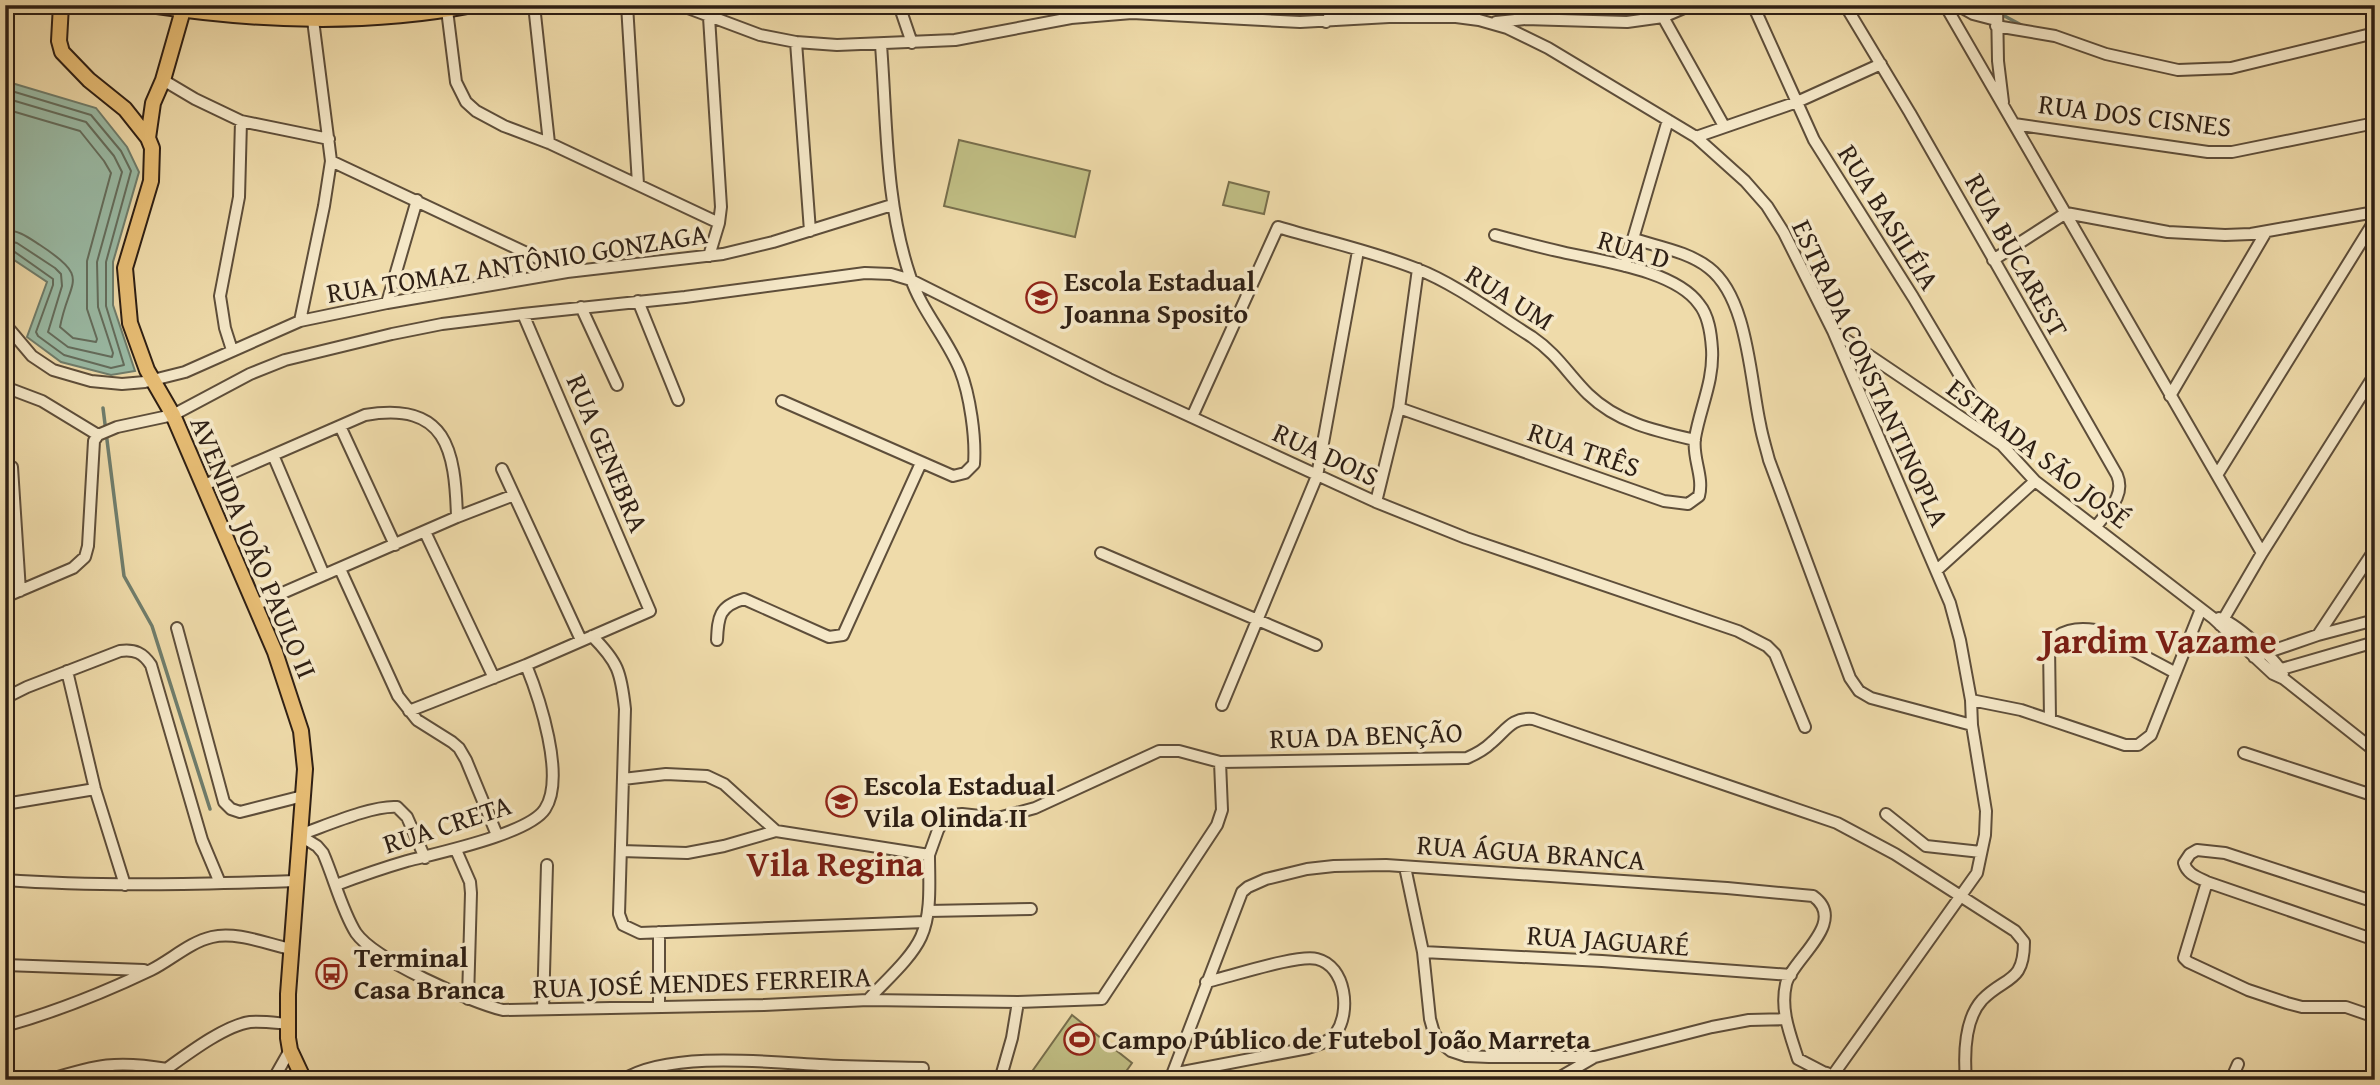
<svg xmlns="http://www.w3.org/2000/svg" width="2380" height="1085" viewBox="0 0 2380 1085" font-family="'Gentium Book Plus',serif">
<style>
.green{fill:#c0be84;stroke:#776e4c;stroke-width:2}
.water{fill:#9abba6;stroke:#6f7d6c;stroke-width:2}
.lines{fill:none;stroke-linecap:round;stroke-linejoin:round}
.shore{stroke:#646d5d;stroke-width:2}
.stream{stroke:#6f7d6c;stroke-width:3.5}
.minor-casing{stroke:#5e4e3a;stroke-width:14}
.major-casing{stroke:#2e1f14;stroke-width:18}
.minor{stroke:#f5e8c8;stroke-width:10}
.major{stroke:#e8be75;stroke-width:14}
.labels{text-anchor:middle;stroke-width:7;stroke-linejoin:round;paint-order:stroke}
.street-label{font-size:28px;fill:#2e1f14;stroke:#f5e8c8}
.poi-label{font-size:28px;font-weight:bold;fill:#2e1f14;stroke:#f5e8c8;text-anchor:start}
.district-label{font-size:35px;font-weight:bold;fill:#7a1f14;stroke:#f5e8c8}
</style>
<rect width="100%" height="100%" fill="#efdbaa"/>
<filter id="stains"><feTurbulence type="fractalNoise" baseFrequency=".00286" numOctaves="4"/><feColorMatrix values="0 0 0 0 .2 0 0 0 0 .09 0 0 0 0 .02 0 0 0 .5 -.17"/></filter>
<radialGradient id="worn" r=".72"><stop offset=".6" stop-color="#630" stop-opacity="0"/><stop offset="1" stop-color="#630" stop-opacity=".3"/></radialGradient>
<!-- green -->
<path class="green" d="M959,140L1090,171L1075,237L944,206Z
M1229,182L1269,192L1264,214L1223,205Z
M1072,1015L1132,1063L1120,1080H1026Z"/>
<!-- water -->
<path class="water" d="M5,81L96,108L127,147L139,172L113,262V305L135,371L111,375L61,362L27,337L47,282L5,254Z"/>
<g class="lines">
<!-- shore -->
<path class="shore" d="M5,89L91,115L121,151L131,171L106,262V306L124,365L111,368L64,355L38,336L36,332L53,285V279L12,250L5,249
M5,98L86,122L114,156L122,172L97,262L98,307L113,353L112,357L68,347L48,332L62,286L61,274L55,268L17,243L5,240
M5,109L80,131L104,161L111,173L87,261V309L97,339L96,342L73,338L60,327C69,279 92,279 40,245C29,238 19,230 5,230"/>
<!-- stream -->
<path class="stream" d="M1984,5L2025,27
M1577,15H1633L1657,5
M103,408L124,576L152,626L210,809"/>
<defs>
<path id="minor" d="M534,5L549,143
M627,5L638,184
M680,5L760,35L796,42L837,45L955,40L1071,18L1132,13L1300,22L1389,17H1456L1479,20L1507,28L1548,48L1696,137L1745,181L1767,206L1784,233L1833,331L1950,603L1960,640L1971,700L1972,725L1986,811L1985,835L1977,873L1833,1075V1080
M899,5L912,43
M1753,5L1814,140L1913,297L2000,443
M1845,5L1910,113L2117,475C2126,496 2107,511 2096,527
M1945,5L2262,553
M1957,5L1973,14L1996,20
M1997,5L1998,61L2003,102
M447,10L456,82L466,102L476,111L504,126L549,143L719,223
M709,17L721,207L719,223L709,256
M1663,17L1724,126
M277,19L285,5
M1326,22L1333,11L1342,5
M1496,22L1525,19L1627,22L1663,17L1691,5
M1996,26L2055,36L2106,54L2178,70L2231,68L2375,33
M796,42L810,231
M163,80L195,99L241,121L329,139
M2014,124L2208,152H2232L2375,123
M1696,137L1797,102L1881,64
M331,161L567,272
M1634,239C1659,247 1689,252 1709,268C1748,298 1750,379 1760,424C1762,436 1766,448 1769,460L1850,678L1859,691L1871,698L1972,725
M1993,260L2066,213L2168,232L2225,235L2251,234L2375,212
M1625,266L1668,120
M638,301L678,400
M387,303L417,200
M581,307L617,385
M300,321L324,206L331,161L313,20
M5,324L32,356L53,370L91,381L122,384L145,382L185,372L300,321L387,303L567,272L723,254L773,242L892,205
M1833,331L2002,445L2035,481L2213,618L2273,674L2284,679L2375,751
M232,350L225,328L220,296L239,197L241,121
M5,387L42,401L98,435
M2170,396L2266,232
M782,401L953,476L965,473L974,464C976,438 970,395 960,370C947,338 921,310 910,276C885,202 887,122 881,45
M1399,408L1664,501L1688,504L1699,496C1704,476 1692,458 1695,438C1700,408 1714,381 1712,349C1711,334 1709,316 1699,304C1675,270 1600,261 1562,252C1539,247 1517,241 1495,235
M1192,417L1278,227C1324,241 1372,251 1417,269C1454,283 1497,315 1532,337C1557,354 1568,374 1588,394C1618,423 1656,431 1695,440
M340,426L395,545
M273,455L324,575
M12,467L20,591
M502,469L581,640
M2217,475L2375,220
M202,486L365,415C447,401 455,450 457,517
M1376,502L1399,408L1418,269
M425,532L494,678
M1101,553L1316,645
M340,569L398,696L417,720L452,742L459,748L466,760L497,835
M1937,570L2035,481
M5,597L73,568L85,557L88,546L94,441L98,435L117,427L173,415L250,374L285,360L392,334L442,324L523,314L685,297L865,273L891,274L911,280L1109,379L1376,502L1466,538L1738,631L1767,646L1775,654L1805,727
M255,605L457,517L514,495
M2219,618C2235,622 2274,658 2283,673
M2220,625L2262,553L2375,374
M177,628L224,802L231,809L240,812L303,796
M2318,635L2375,549
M592,636C618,662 621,672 625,709L619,914L623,925L640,933L925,922
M717,640C718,617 719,606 744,599L829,637L843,635L921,463
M2254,657L2318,635L2375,620
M67,671L95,789L125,885
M2271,672L2375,642
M5,698L27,687L120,651C135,649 143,653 151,665L202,840L220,883
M1971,700L2021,710L2125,745H2138L2151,735L2201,609
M1222,705L1317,476L1358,251
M409,711L526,665L650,611L523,314
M2050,719L2049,645C2059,630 2077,627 2095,630L2174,672
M2244,753L2375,796
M623,779L666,774L707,776L724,784L776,831L929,855C929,881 932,913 921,937C911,959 884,982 868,1000
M5,804L95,789
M1886,814L1926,846L1981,852
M299,835L317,846L323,853C334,878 342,911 356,933C375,960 470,1002 503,1010L764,1005L868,1000L1018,1002L1102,999L1217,825L1222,810L1220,762
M299,835C323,827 372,805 397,807L407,817L425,858
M456,850L470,882L471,893L468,999
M621,851L687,853L724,846L776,831
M929,855L938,830L944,820L950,815L962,814L998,818L1035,808L1159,751H1179L1220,762L1467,758C1476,754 1484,750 1491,743C1506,731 1511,717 1533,719L1837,823L1895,854L2015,931L2024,942C2024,984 2005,976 1982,1000C1964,1020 1964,1055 1966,1080
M1405,867L1423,952L1430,1019L1434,1033L1442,1044L1451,1051L1466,1056L1489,1057H1595L1712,1027L1749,1020L1785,1019
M5,880C102,887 199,884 297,881
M2207,882L2184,958L2188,962L2248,990L2287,1003L2302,1007H2346L2375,1017
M336,885C360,876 383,868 407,861C437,853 529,834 545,809C566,777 539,697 526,665
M2375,902L2225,853L2197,850L2190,854L2184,863C2187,874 2197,877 2207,882L2375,940
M928,911L1031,909
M1423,952L1602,961L1791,975
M5,965L144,970
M659,1006V932
M543,1009L547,865
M5,1026C55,1012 105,992 151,970C171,960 190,942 212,937C236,931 267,944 291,949
M1172,1074L1308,1048C1318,1045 1329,1042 1336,1033C1351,1012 1346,966 1317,959C1297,954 1230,977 1206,982
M48,1080C97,1065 116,1060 167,1069
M151,1080C176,1063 221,1026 250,1022C263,1021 276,1023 289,1024
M273,1080L290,1050
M623,1080C668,1051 768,1062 820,1065C854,1067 889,1067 923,1068
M1000,1080L1012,1038L1018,1002
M1170,1080L1242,892L1248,887L1266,879L1307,869L1334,866L1386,865L1727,888L1813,896C1849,922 1792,959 1786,984C1780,1010 1790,1034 1798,1059L1823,1072
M1555,1080L1593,1058
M1805,1080L1823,1072L1827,1073
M2231,1080L2238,1064"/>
<path id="major" d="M61,5L59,41L62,52L89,80L125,109L148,138L152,148L151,181L125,268L130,323L147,370L173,415L275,652L301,731L305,769L288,994V1038L290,1050L304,1080
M150,5C258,21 366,26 473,5
M148,138L153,103L163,80L183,10"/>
</defs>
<!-- minor casing -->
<use href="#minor" class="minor-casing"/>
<!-- major casing -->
<use href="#major" class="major-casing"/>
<!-- minor -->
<use href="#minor" class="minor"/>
<!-- major -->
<use href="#major" class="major"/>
</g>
<!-- icons -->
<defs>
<symbol id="school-ring" viewBox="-11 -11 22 22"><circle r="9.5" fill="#f5e8c8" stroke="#8f2418" stroke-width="1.5"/><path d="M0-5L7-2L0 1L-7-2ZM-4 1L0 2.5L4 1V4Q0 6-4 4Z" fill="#8f2418"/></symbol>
<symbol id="bus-ring" viewBox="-11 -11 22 22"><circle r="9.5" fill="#f5e8c8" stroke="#8f2418" stroke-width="1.5"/><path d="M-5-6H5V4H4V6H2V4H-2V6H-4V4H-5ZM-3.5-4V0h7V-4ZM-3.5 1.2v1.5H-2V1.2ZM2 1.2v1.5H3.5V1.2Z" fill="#8f2418"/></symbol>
<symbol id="stadium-ring" viewBox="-11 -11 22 22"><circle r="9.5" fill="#f5e8c8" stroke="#8f2418" stroke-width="1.5"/><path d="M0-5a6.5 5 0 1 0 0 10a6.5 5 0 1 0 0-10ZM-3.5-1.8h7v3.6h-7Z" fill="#8f2418"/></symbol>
</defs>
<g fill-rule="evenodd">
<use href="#school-ring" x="1024" y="280" width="35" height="35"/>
<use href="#school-ring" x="824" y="784" width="35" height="35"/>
<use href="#bus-ring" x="314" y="956" width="35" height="35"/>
<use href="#stadium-ring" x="1062" y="1022" width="35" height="35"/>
</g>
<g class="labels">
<!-- street labels -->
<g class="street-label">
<text transform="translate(2135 115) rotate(7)" y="10">RUA DOS CISNES</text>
<text transform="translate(1889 217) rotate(58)" y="10">RUA BASILÉIA</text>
<text transform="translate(1634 249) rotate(17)" y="10">RUA D</text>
<text transform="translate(2017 255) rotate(61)" y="10">RUA BUCAREST</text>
<text transform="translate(517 263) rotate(-9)" y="10">RUA TOMAZ ANTÔNIO GONZAGA</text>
<text transform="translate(1510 297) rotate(32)" y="10">RUA UM</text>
<text transform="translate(1871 373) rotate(65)" y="10">ESTRADA CONSTANTINOPLA</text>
<text transform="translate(1584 449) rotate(19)" y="10">RUA TRÊS</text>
<text transform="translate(608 453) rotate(67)" y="10">RUA GENEBRA</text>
<text transform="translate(2039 453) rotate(38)" y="10">ESTRADA SÃO JOSÉ</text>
<text transform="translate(1326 454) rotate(25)" y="10">RUA DOIS</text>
<text transform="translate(254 547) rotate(67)" y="10">AVENIDA JOÃO PAULO II</text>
<text transform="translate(1366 735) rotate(-2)" y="10">RUA DA BENÇÃO</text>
<text transform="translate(447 824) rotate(-18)" y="10">RUA CRETA</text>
<text transform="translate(1531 852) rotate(4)" y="10">RUA ÁGUA BRANCA</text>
<text transform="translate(1608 940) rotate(4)" y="10">RUA JAGUARÉ</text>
<text transform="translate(702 982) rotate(-2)" y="10">RUA JOSÉ MENDES FERREIRA</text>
</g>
<!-- poi labels -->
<g class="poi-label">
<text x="1064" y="291">Escola Estadual<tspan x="1064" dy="32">Joanna Sposito</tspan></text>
<text x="864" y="795">Escola Estadual<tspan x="864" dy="32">Vila Olinda II</tspan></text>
<text x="354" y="967">Terminal<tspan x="354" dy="32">Casa Branca</tspan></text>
<text x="1102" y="1049">Campo Público de Futebol João Marreta</text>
</g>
<!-- district labels -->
<g class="district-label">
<text x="2159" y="653">Jardim Vazame</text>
<text x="835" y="876">Vila Regina</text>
</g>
</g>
<!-- margin -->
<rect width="2380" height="1085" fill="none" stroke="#efdbaa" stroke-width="28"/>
<rect x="7" y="7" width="2366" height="1071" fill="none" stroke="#2e1f14" stroke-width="3.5"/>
<rect x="14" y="14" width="2352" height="1057" fill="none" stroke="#2e1f14" stroke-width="2"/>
<rect width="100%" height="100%" filter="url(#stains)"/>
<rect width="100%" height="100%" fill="url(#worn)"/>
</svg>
